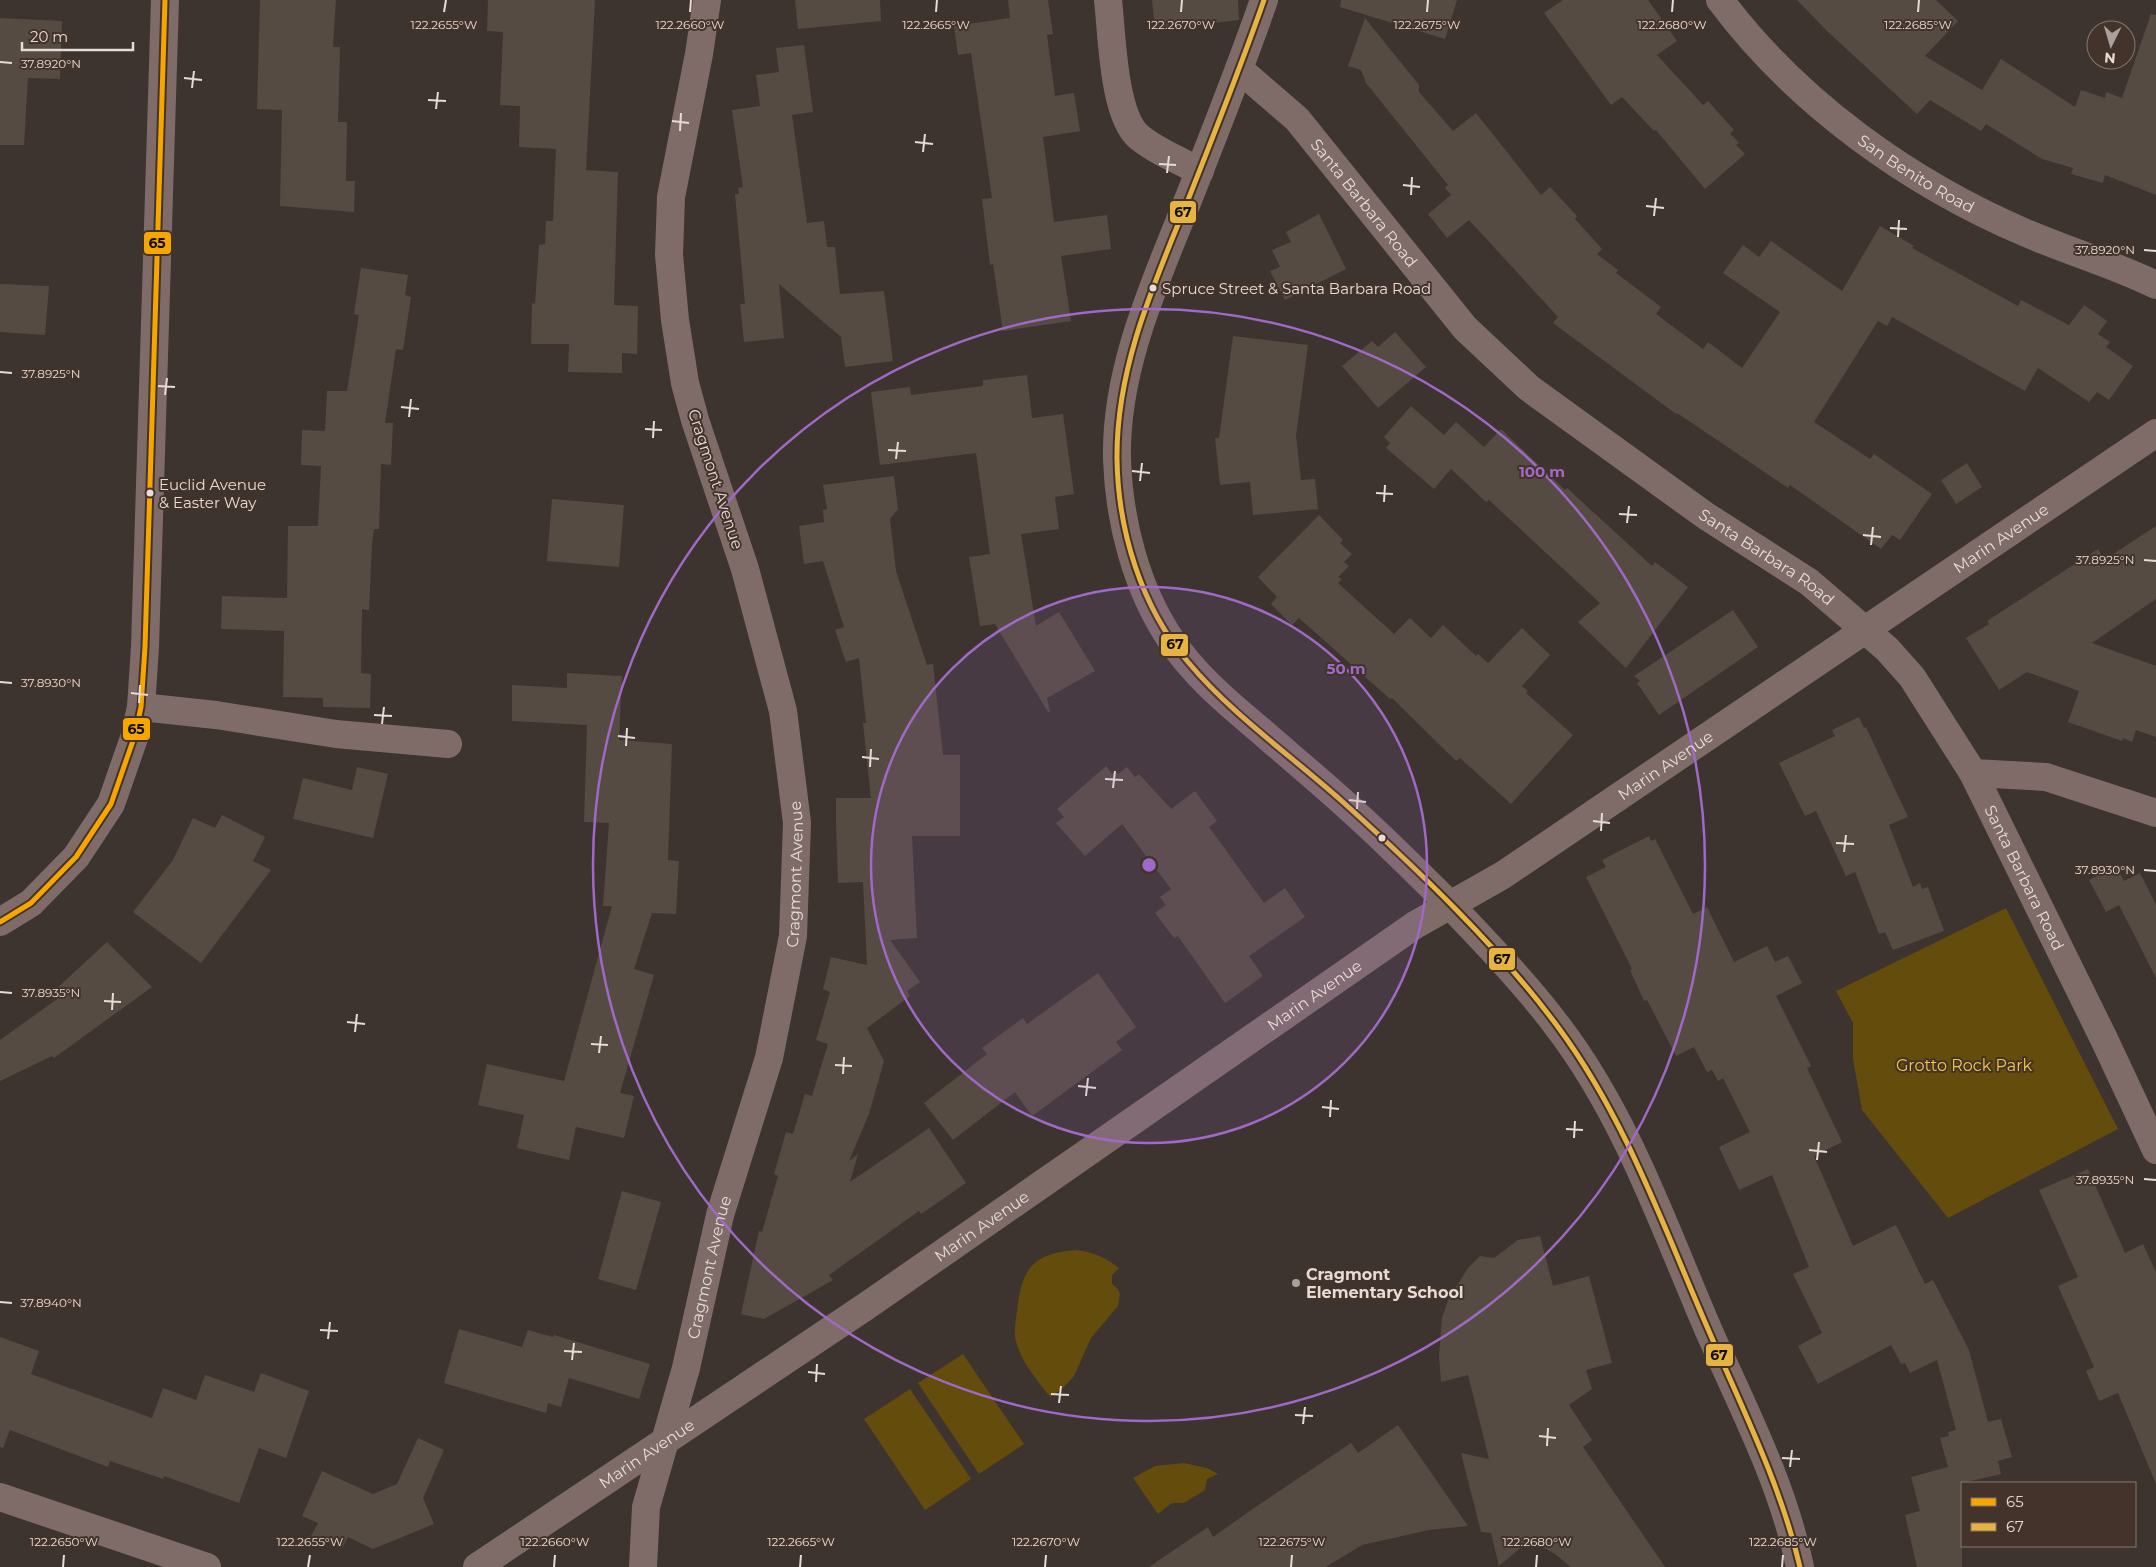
<svg xmlns="http://www.w3.org/2000/svg" width="2156" height="1567" viewBox="0 0 2156 1567" font-family="Montserrat,sans-serif">
<style>
.green{fill:#634c0c}
.building{fill:#564b42}
.lines{fill:none;stroke-linecap:round;stroke-linejoin:round}
.minor{stroke:#7f6c69;stroke-width:28}
.bus-1-casing{stroke:#43332a;stroke-width:9}
.bus-2-casing{stroke:#43332a;stroke-width:9}
.bus-1{stroke:#f7a600;stroke-width:5}
.bus-2{stroke:#e7b441;stroke-width:5}
.ticks{fill:none;stroke:#e6dbd6;stroke-width:2}
.ring{fill:none;stroke:#a069c7;stroke-width:2.5}
.bus-dot{fill:#e6dbd6;stroke:#43332a;stroke-width:2}
.poi-dot{fill:#aba19c;stroke:#43332a;stroke-width:2}
.labels{text-anchor:middle;stroke-width:4;stroke-linejoin:round;paint-order:stroke}
.bus-label{font-size:15px;fill:#e6dbd6;stroke:#43332a;text-anchor:start}
.street-label{font-size:16px;fill:#e6dbd6;stroke:#43332a}
.park-label{font-size:16px;fill:#f8c643;stroke:#43332a}
.poi-label{font-size:16px;font-weight:bold;fill:#e6dbd6;stroke:#43332a;text-anchor:start}
.ticks-label{font-size:12px;text-anchor:middle;fill:#e6dbd6;stroke:#43332a;stroke-width:4;stroke-linejoin:round;paint-order:stroke}
.centre{fill:#a069c7;stroke:#43332a;stroke-width:2.5}
.ring-label{font-size:15px;text-anchor:middle;font-weight:bold;fill:#a069c7;stroke:#43332a;stroke-width:4;stroke-linejoin:round;paint-order:stroke}
.line-badge{stroke:#43332a;stroke-width:2}
.pale-badge-label{font-size:14px;text-anchor:middle;font-weight:bold;fill:#111}
</style>
<rect width="100%" height="100%" fill="#3d3430"/>
<!-- green -->
<path class="green" d="M2006,908L2118,1129L1948,1218L1862,1110L1853,1059V1023L1836,991Z
M1076,1250C1093,1252 1105,1257 1119,1268L1112,1275V1284L1118,1289L1120,1294L1118,1306L1091,1338L1074,1376L1062,1389L1050,1397C1037,1380 1021,1362 1016,1341C1013,1333 1016,1320 1017,1311C1022,1269 1031,1254 1076,1250Z
M963,1354L1024,1444L979,1474L918,1383Z
M910,1389L971,1479L925,1510L864,1419Z
M1184,1463L1207,1468L1218,1474L1207,1479L1205,1490L1184,1503H1172L1158,1514L1133,1478L1155,1466Z"/>
<!-- building -->
<path class="building" d="M260,0H336L333,47H340L338,122H347L346,181H355L354,212L280,206L282,110L257,109Z
M488,0H595L586,170L618,172L614,305L638,306L637,354L622,353V373L568,372L569,344H531L532,303L535,304L539,245L545,244L546,221H553L556,149L519,147L520,106L500,105L503,32L487,31Z
M795,0H880L881,21L798,29Z
M1008,0H1048L1053,34L1047,35L1055,96L1074,93L1080,131L1043,137L1054,222L1107,215L1111,249L1061,256L1071,321L1003,331L993,264L990,265L982,199L992,198L971,53L958,55L954,26L1010,18Z
M1152,0H1238L1239,20L1155,30Z
M1341,0H1457L1445,39L1340,7Z
M1563,0H1648L1677,41L1657,55L1703,105L1708,101L1734,130L1730,133L1739,143L1736,145L1745,154L1705,189L1656,130L1654,131L1622,97L1611,105L1544,13Z
M1797,0H1936L1958,21L1925,56L1982,90L2001,59L2075,107L2081,90L2105,98L2106,92L2122,98L2151,14L2156,15V195L2105,175L2103,183L2071,174L2073,168L2042,159L1986,124L1981,131L1930,100L1917,114L1827,31Z
M0,18L62,21L60,79L28,78L24,145H0Z
M1365,18L1419,85V92L1453,131L1476,113L1541,195L1550,187L1577,216L1575,219L1602,249L1597,254L1618,270L1616,273L1661,307L1656,314L1703,349L1708,342L1742,368L1780,312L1723,273L1743,245L1759,257L1771,241L1842,291L1880,226L1914,246L1912,248L2018,306L2021,300L2069,325L2084,305L2107,321L2098,334L2110,342L2106,347L2133,366L2109,400L2097,392L2089,402L2038,368L2025,391L1892,317L1887,326L1878,321L1814,422L1870,459L1874,454L1932,494L1900,540L1892,535L1881,549L1790,485L1788,488L1677,413L1676,414L1553,323L1558,317L1469,220L1447,238L1428,214L1451,195L1445,188L1448,185L1366,83L1361,70L1348,66Z
M804,45L813,112L792,115L807,223L824,221L827,247H835L840,294L884,291L893,361L845,367L841,337L779,284L784,338L744,342L740,304H745L735,194H739L738,188L743,187L732,110L760,106L756,75L779,72L776,48Z
M1319,214L1346,269L1285,300L1270,271L1280,267L1272,250L1291,242L1286,232Z
M361,268L408,275L405,295L411,297L403,350L396,349L385,423H393L391,465L381,464L379,529H374L372,544L369,610L362,609L361,673L371,674L370,708L323,707V698L283,697L284,631L221,629L222,596L287,598L288,526H318L321,466L301,465L302,430L325,431L327,391H347L359,315L354,314Z
M0,284L49,286L45,335L0,332Z
M1395,332L1426,367L1378,408L1342,366L1372,341L1378,347Z
M1233,336L1308,345L1296,436L1301,480L1315,479L1318,509L1253,515L1250,482L1220,485L1215,438H1219Z
M1027,375L1032,418L1063,414L1074,494L1055,497L1059,529L1021,534L1036,626L1059,612L1095,671L1047,698L1050,712H1048L995,624L980,626L969,557L990,554L976,453L880,465L871,392L910,387L911,395L983,386V380Z
M1411,406L1444,435L1456,422L1484,447L1501,429L1565,490L1567,488L1652,566L1655,562L1688,587L1626,668L1578,622L1600,603L1489,500L1486,502L1451,469L1434,489L1386,448L1390,443L1384,437Z
M1967,463L1982,487L1956,504L1941,480Z
M894,476L898,509L890,519L896,571L927,665L933,664L943,755H960V836H912L917,938L890,940L920,982L907,991L910,996L867,1028L884,1061L869,1114L849,1161L858,1154L850,1182L929,1128L966,1183L921,1214L919,1211L829,1275L833,1280L764,1319L741,1314L759,1231L762,1232L778,1176L774,1174L786,1132L793,1134L805,1094L812,1096L828,1044L816,1040L830,992L823,989L831,957L867,965L863,882L838,883L836,824V798H871L863,723H866L859,658L846,662L835,630L844,627L823,561L804,564L799,526L824,522L823,510L827,509L823,485Z
M552,499L624,505L619,567L547,561Z
M1319,515L1343,540L1340,543L1352,554L1344,562L1349,566L1338,577L1342,579L1338,583L1394,634L1410,618L1431,638L1443,625L1476,656L1478,654L1488,663L1522,628L1550,655L1522,686L1528,691L1526,693L1573,735L1511,804L1460,758L1456,761L1392,698L1390,699L1299,618L1292,625L1271,604L1277,597L1258,577Z
M2156,526V599L2092,643L2156,666V737L2136,730L2132,742L2123,738L2122,741L2068,722L2079,691L2027,672L1999,690L1966,638L1989,624L1987,621L2098,549L2104,560Z
M1733,610L1758,647L1659,715L1637,683L1640,681L1634,676Z
M567,673L622,676L619,740L672,744L668,860L679,861L676,914L652,913L634,969L654,975L620,1093L634,1096L624,1138L576,1127L569,1160L517,1148L524,1115L478,1105L487,1064L564,1081L612,906H603L609,823L584,822L587,725L512,721V685L567,688Z
M1859,717L1864,728L1866,727L1908,817L1889,825L1913,887L1920,883L1922,889L1928,887L1944,931L1893,950L1885,932L1879,934L1855,872L1846,876L1816,811L1805,816L1779,763L1835,736L1832,730Z
M1106,766L1112,774L1115,771L1118,774L1127,767L1135,777L1139,774L1171,809L1195,791L1217,821L1209,827L1264,903L1285,888L1305,917L1249,956L1263,976L1225,1003L1178,936L1174,938L1155,913L1166,905L1160,897L1171,889L1122,824L1085,856L1056,823L1064,817L1057,809Z
M357,767L388,774L373,838L293,819L303,778L352,790Z
M222,815L265,837L253,861L271,870L201,963L133,912L173,860L193,818L215,828Z
M1649,836L1651,841L1655,839L1693,914L1707,907L1734,962L1767,946L1775,962L1788,956L1802,983L1776,996L1811,1066L1807,1068L1842,1142L1814,1156L1853,1246L1896,1225L1925,1284L1933,1280L1969,1350L1988,1422L2001,1419L2012,1457L1998,1461L2001,1474L1962,1483V1567H1917L1905,1515L1920,1511L1911,1477L1948,1467L1940,1438L1949,1436L1948,1432L1956,1430L1937,1360L1910,1373L1905,1363L1901,1364L1891,1345L1818,1384L1798,1346L1822,1333L1793,1274L1809,1267L1772,1175L1739,1190L1719,1147L1750,1132L1723,1078L1718,1081L1712,1070L1707,1072L1694,1047L1676,1056L1647,1000L1644,1001L1630,970L1632,969L1586,877L1606,867L1602,860Z
M2116,866L2124,881L2140,873L2156,905V978L2119,905L2106,912L2089,880Z
M107,942L152,987L54,1058L52,1056L0,1081V1040L60,997L55,990Z
M1098,973L1136,1027L1116,1042L1122,1050L1032,1116L1015,1092L953,1140L924,1103L987,1054L982,1048L1023,1018L1027,1024Z
M2088,1169L2125,1253L2143,1244L2156,1272V1484L2118,1393L2099,1401L2086,1371L2094,1367L2058,1286L2078,1277L2039,1190Z
M622,1191L661,1202L636,1290L598,1279Z
M1540,1236L1553,1286L1589,1276L1612,1363L1586,1370L1592,1389L1569,1405L1592,1440L1583,1447L1665,1567H1571L1555,1554L1530,1540L1499,1566L1491,1533L1481,1532L1461,1453L1489,1459L1468,1375L1441,1382L1439,1356L1442,1318L1448,1300L1468,1268L1480,1256L1494,1258L1518,1240Z
M459,1329L522,1347L528,1330L553,1337L554,1335L650,1364L639,1399L569,1378L561,1407L548,1403L546,1413L444,1383Z
M0,1337L39,1351L31,1374L152,1418L163,1388L196,1400L205,1375L254,1392L261,1373L309,1391L286,1458L259,1448L239,1503L164,1476L163,1479L110,1461L108,1467L10,1430L3,1448L0,1447Z
M1398,1425L1468,1526L1429,1530L1362,1545L1326,1567H1149L1208,1527L1213,1537L1254,1508L1351,1443L1358,1453Z
M418,1438L444,1450L423,1498L434,1524L373,1549L348,1537L342,1548L311,1536L318,1523L302,1516L322,1471L373,1494L397,1484Z"/>
<g class="lines">
<!-- minor -->
<g class="minor">
<path d="M1108,0C1112,34 1113,115 1139,137C1156,151 1180,161 1200,171"/>
<path d="M1264,0C1240,69 1213,137 1186,205C1154,285 1115,370 1117,459C1119,521 1136,588 1171,640C1195,676 1228,703 1261,731C1293,759 1326,786 1357,815C1389,844 1419,874 1449,904C1487,944 1525,983 1558,1027C1626,1116 1664,1227 1708,1329C1742,1406 1783,1484 1800,1567"/>
<path id="s1" d="M1720,0C1796,102 1909,183 2026,233C2070,252 2113,264 2156,285"/>
<path id="s2" d="M1239,69L1297,119L1465,328L1529,388L1706,516L1809,582L1887,649L1912,677L1973,773L2104,1039L2156,1150"/>
<path d="M141,707L216,715L336,734L448,744"/>
<path d="M1973,773L2046,777L2156,813"/>
<path d="M0,922L31,903L76,857L111,804L135,735L141,707L145,647L165,0"/>
<path d="M0,1497L207,1567"/>
<path id="s3" d="M477,1567L865,1307L1415,925L1503,875L2156,433"/>
<path id="s4" d="M643,1567L646,1507L686,1368L720,1215L769,1058L793,936L797,823L783,711L745,569L695,420L685,383L675,320L669,255L671,197L699,54L707,0"/>
</g>
<defs>
<path id="bus-1" d="M0,922L31,903L76,857L111,804L135,735L141,707L145,647L165,0"/>
<path id="bus-2" d="M1264,0C1240,69 1213,137 1186,205C1153,286 1116,369 1117,459C1118,530 1141,607 1188,662C1232,715 1293,757 1344,803C1417,869 1499,947 1558,1027C1626,1119 1663,1226 1708,1329C1742,1408 1780,1483 1800,1567"/>
</defs>
<!-- bus-1 casing -->
<use href="#bus-1" class="bus-1-casing"/>
<!-- bus-2 casing -->
<use href="#bus-2" class="bus-2-casing"/>
<!-- bus-1 -->
<use href="#bus-1" class="bus-1"/>
<!-- bus-2 -->
<use href="#bus-2" class="bus-2"/>
</g>
<!-- ticks -->
<path class="ticks" d="M444,12L446,0M690,12L691,0M936,12L937,0M1181,12L1182,0M1427,12L1428,0M1672,12L1673,0M1918,12L1919,0M0,62L12,63M184,78L202,80M192,88L194,71M428,100L446,101M436,109L438,92M672,121L689,123M680,131L681,113M915,142L933,144M923,152L925,134M1159,164L1176,165M1167,173L1169,156M1403,185L1420,187M1411,195L1412,177M1646,206L1664,208M1654,216L1656,198M1890,228L1907,229M1898,237L1899,220M2144,250L2156,251M0,372L12,373M158,386L175,387M165,395L167,378M401,407L419,409M409,417L411,399M645,429L662,430M653,438L654,421M888,450L906,451M896,459L898,442M1132,471L1150,473M1140,481L1142,463M1376,493L1393,494M1384,502L1385,485M1619,514L1637,515M1627,523L1629,506M1863,535L1881,537M1871,545L1873,527M2144,560L2156,561M0,682L12,683M131,693L148,695M139,703L140,685M374,715L392,716M382,724L384,707M618,736L635,738M626,746L627,728M862,757L879,759M870,767L871,749M1105,779L1123,780M1113,788L1115,771M1349,800L1366,802M1357,809L1358,792M1593,821L1610,823M1601,831L1602,813M1836,843L1854,844M1844,852L1846,835M2144,870L2156,871M0,992L12,993M104,1001L121,1002M112,1010L113,993M347,1022L365,1024M355,1032L357,1014M591,1044L608,1045M599,1053L601,1036M835,1065L852,1066M843,1074L844,1057M1078,1086L1096,1088M1086,1096L1088,1078M1322,1107L1339,1109M1330,1117L1331,1100M1566,1129L1583,1130M1574,1138L1575,1121M1809,1150L1827,1152M1817,1160L1819,1142M2144,1179L2156,1180M0,1302L12,1303M320,1330L338,1331M328,1339L330,1322M564,1351L582,1352M572,1360L574,1343M808,1372L825,1374M816,1382L817,1364M1051,1394L1069,1395M1059,1403L1061,1386M1295,1415L1313,1416M1303,1424L1305,1407M1539,1436L1556,1438M1547,1446L1548,1428M1782,1458L1800,1459M1790,1467L1792,1450M63,1567L64,1555M308,1567L310,1555M554,1567L555,1555M800,1567L801,1555M1045,1567L1046,1555M1291,1567L1292,1555M1536,1567L1537,1555M1782,1567L1783,1555"/>
<!-- distance rings -->
<circle cx="1149" cy="865" r="278" fill="#a069c7" fill-opacity=".12"/>
<g class="ring">
<circle cx="1149" cy="865" r="278"/>
<circle cx="1149" cy="865" r="556"/>
</g>
<!-- markers -->
<g class="bus-dot">
<circle cx="1153" cy="288" r="4.5"/>
<circle cx="150" cy="493" r="4.5"/>
<circle cx="1382" cy="838" r="4.5"/>
</g>
<circle class="poi-dot" cx="1296" cy="1283" r="5"/>
<g class="labels">
<!-- bus labels -->
<g class="bus-label">
<text x="1162" y="294">Spruce Street &amp; Santa Barbara Road</text>
<text x="159" y="490">Euclid Avenue<tspan x="159" dy="18">&amp; Easter Way</tspan></text>
</g>
<!-- street labels -->
<g class="street-label">
<text dy="6" stroke="none"><textPath href="#s1" startOffset="264">San Benito Road</textPath></text>
<text dy="6" stroke="none"><textPath href="#s2" startOffset="184">Santa Barbara Road</textPath></text>
<text transform="translate(716 479) rotate(72)" y="6">Cragmont Avenue</text>
<text dy="6" stroke="none"><textPath href="#s3" startOffset="1839">Marin Avenue</textPath></text>
<text dy="6" stroke="none"><textPath href="#s2" startOffset="724">Santa Barbara Road</textPath></text>
<text dy="6" stroke="none"><textPath href="#s3" startOffset="1434">Marin Avenue</textPath></text>
<text dy="6" stroke="none"><textPath href="#s4" startOffset="712">Cragmont Avenue</textPath></text>
<text dy="6" stroke="none"><textPath href="#s2" startOffset="1144">Santa Barbara Road</textPath></text>
<text dy="6" stroke="none"><textPath href="#s3" startOffset="1014">Marin Avenue</textPath></text>
<text dy="6" stroke="none"><textPath href="#s3" startOffset="609">Marin Avenue</textPath></text>
<text dy="6" stroke="none"><textPath href="#s4" startOffset="308">Cragmont Avenue</textPath></text>
<text dy="6" stroke="none"><textPath href="#s3" startOffset="204">Marin Avenue</textPath></text>
</g>
<!-- park labels -->
<g class="park-label">
<text x="1964" y="1071">Grotto Rock Park</text>
</g>
<!-- poi labels -->
<g class="poi-label">
<text x="1306" y="1280">Cragmont<tspan x="1306" dy="18">Elementary School</tspan></text>
</g>
</g>
<g class="ticks-label">
<text x="444" y="29">122.2655°W</text>
<text x="690" y="29">122.2660°W</text>
<text x="936" y="29">122.2665°W</text>
<text x="1181" y="29">122.2670°W</text>
<text x="1427" y="29">122.2675°W</text>
<text x="1672" y="29">122.2680°W</text>
<text x="1918" y="29">122.2685°W</text>
<text x="51" y="68">37.8920°N</text>
<text x="2105" y="254">37.8920°N</text>
<text x="51" y="378">37.8925°N</text>
<text x="2105" y="564">37.8925°N</text>
<text x="51" y="687">37.8930°N</text>
<text x="2105" y="874">37.8930°N</text>
<text x="51" y="997">37.8935°N</text>
<text x="2105" y="1184">37.8935°N</text>
<text x="51" y="1307">37.8940°N</text>
<text x="64" y="1546">122.2650°W</text>
<text x="310" y="1546">122.2655°W</text>
<text x="555" y="1546">122.2660°W</text>
<text x="801" y="1546">122.2665°W</text>
<text x="1046" y="1546">122.2670°W</text>
<text x="1292" y="1546">122.2675°W</text>
<text x="1537" y="1546">122.2680°W</text>
<text x="1783" y="1546">122.2685°W</text>
</g>
<circle cx="1149" cy="865" r="8" class="centre"/>
<g class="ring-label">
<text x="1542" y="477">100 m</text>
<text x="1346" y="674">50 m</text>
</g>
<g class="line-badge">
<rect x="1169" y="200" width="28" height="24" rx="5" fill="#e7b441"/>
<rect x="143" y="231" width="29" height="24" rx="5" fill="#f7a600"/>
<rect x="1160" y="633" width="29" height="24" rx="5" fill="#e7b441"/>
<rect x="122" y="717" width="29" height="24" rx="5" fill="#f7a600"/>
<rect x="1488" y="947" width="28" height="24" rx="5" fill="#e7b441"/>
<rect x="1705" y="1343" width="29" height="24" rx="5" fill="#e7b441"/>
</g>
<g class="pale-badge-label">
<text x="1183" y="217">67</text>
<text x="157" y="248">65</text>
<text x="1175" y="649">67</text>
<text x="136" y="734">65</text>
<text x="1502" y="964">67</text>
<text x="1719" y="1360">67</text>
</g>
<!-- legend -->
<rect x="1961" y="1482" width="175" height="65" fill="#43332a" stroke="#84766f"/>
<rect x="1971" y="1498" width="25" height="8" fill="#f7a600" stroke="#84766f"/>
<text x="2006" y="1507" font-size="15" fill="#e6dbd6">65</text>
<rect x="1971" y="1523" width="25" height="8" fill="#e7b441" stroke="#84766f"/>
<text x="2006" y="1532" font-size="15" fill="#e6dbd6">67</text>
<!-- north arrow -->
<g transform="translate(2111 45) rotate(185)"><circle r="24" fill="#43332a" stroke="#84766f"/>
<path d="M0-4L9 19L0 12L-9 19Z" fill="#aba19c"/>
<text y="-8" font-size="14" font-weight="bold" text-anchor="middle" fill="#e6dbd6">N</text>
</g>
<!-- scale -->
<path d="M22 42v8h111v-8" fill="none" stroke="#e6dbd6" stroke-width="2.5"/>
<text x="30" y="42" font-size="15" fill="#e6dbd6" stroke="#43332a" stroke-width="4" paint-order="stroke">20 m</text>
</svg>
